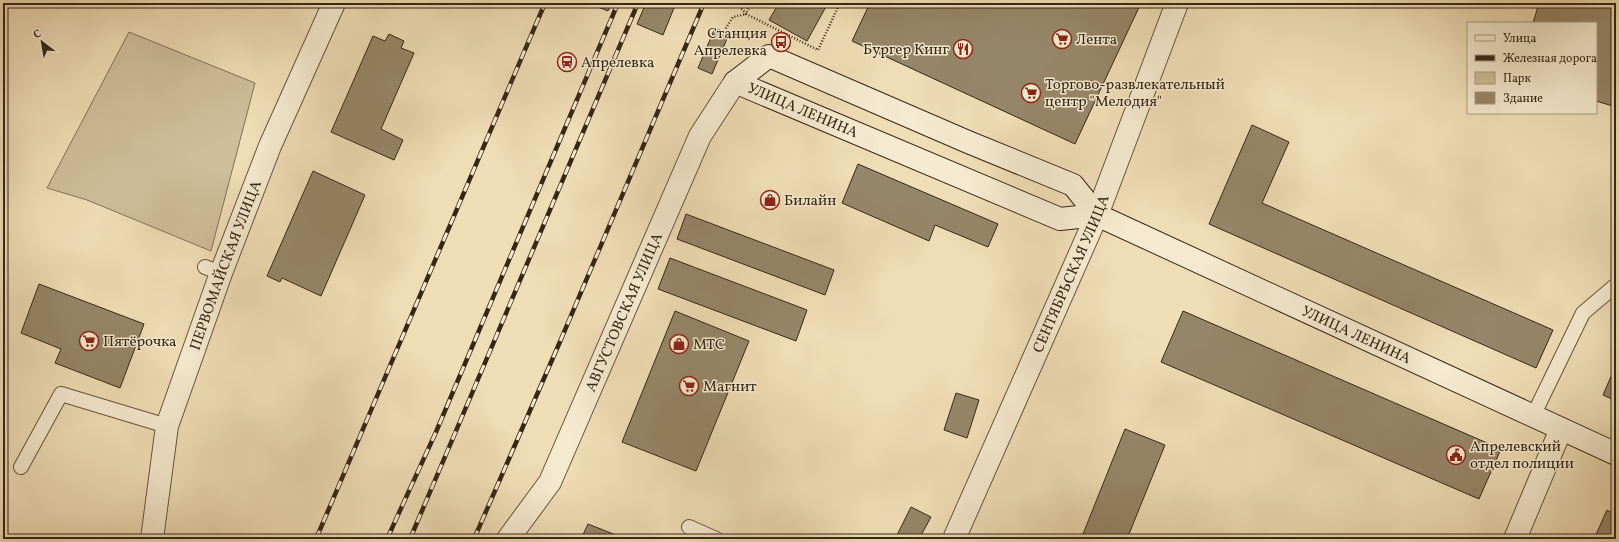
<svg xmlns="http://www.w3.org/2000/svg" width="1619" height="542" viewBox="0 0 1619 542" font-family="Vollkorn,serif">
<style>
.green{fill:#cfbe9a;stroke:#827258}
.building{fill:#968669;stroke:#352716}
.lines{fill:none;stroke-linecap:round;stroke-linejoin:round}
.lane-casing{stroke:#64543e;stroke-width:16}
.street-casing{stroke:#64543e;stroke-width:24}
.secondary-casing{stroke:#352716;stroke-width:24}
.path{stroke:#352716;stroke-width:2.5;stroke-dasharray:1 2;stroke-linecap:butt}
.lane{stroke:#f5e9cf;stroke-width:14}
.street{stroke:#f5e9cf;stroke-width:22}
.secondary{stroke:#f5e9cf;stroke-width:22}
.rail-casing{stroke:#352716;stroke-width:4.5}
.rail{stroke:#f5e9cf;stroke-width:3;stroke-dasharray:9;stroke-linecap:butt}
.labels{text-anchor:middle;stroke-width:3;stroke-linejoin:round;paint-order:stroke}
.poi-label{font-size:15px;fill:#352716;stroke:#f5e9cf;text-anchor:start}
.street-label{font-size:15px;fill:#352716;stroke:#f5e9cf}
</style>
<rect width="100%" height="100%" fill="#efddb5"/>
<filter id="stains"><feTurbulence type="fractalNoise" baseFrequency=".005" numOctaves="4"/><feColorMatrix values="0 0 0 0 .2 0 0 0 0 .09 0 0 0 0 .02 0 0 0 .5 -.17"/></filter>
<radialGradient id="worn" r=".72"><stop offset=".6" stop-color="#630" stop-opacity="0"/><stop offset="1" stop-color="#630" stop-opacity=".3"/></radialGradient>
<!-- green -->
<path class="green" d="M129,32L255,83L211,251L87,200L47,188Z"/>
<!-- building -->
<path class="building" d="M588,3H612L608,11Z
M646,3H676L663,35L637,24Z
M779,3H828L807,41L769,20Z
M870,3H1141L1075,144L852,41Z
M1539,3H1610L1616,5V107L1596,101V23H1533Z
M715,28L729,34L712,74L698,68Z
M389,34L404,41L401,48L414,53L381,129L403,140L394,160L331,132L373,36L385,41Z
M1252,125L1289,142L1262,203L1553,330L1536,368L1209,224Z
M858,164L998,224L988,247L935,225L929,241L842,203Z
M313,171L365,195L321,296L282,278L280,282L267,276Z
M686,214L834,270L825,295L677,239Z
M670,258L807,310L796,341L658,289Z
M39,284L144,324L120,388L55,363L61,349L21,333Z
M675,311L749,341L696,471L622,442Z
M1183,311L1501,449L1479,499L1161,362Z
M1616,365V401L1603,395Z
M956,393L979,400L967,438L944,430Z
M1125,429L1165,445L1127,539H1081Z
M911,507L931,517L919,539H895Z
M1607,510L1616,515V539H1594Z
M588,524L626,539H581Z"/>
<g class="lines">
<defs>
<path id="lane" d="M205,267L221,273
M1533,416L1583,313L1616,285
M21,467L61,394L167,426
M689,527L716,539"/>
<g id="street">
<path id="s1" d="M152,539L167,426L221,273L270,146L334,3"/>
<path id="s2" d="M508,539L550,482L700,136L735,82"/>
<path id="s3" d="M954,539L1097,215L1177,3"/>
<path d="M1515,539L1561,429"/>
</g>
<g id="secondary">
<path id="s4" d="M1097,215L1060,219L735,82L769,56L968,142L1073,185L1097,215L1616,454"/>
</g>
</defs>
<!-- lane casing -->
<use href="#lane" class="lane-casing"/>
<!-- street casing -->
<use href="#street" class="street-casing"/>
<!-- secondary casing -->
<use href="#secondary" class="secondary-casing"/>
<!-- path -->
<path class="path" d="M751,3L746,14L818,50L840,3
M724,31L733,17L746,14L737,3"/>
<!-- lane -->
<use href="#lane" class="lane"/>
<!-- street -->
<use href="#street" class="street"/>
<!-- secondary -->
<use href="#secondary" class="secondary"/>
<defs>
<path id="rail" d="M316,539L545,3
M387,539L436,432L618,3
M410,539L638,3
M474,539L559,344L704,3"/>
</defs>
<!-- rail casing -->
<use href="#rail" class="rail-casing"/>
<!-- rail -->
<use href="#rail" class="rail"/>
</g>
<!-- icons -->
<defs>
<symbol id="supermarket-ring" viewBox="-11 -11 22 22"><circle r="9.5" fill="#f5e9cf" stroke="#8f2418" stroke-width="1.5"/><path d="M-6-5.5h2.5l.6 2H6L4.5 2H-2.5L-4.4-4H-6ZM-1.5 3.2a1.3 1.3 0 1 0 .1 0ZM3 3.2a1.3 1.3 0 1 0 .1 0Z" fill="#8f2418"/></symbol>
<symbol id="bus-ring" viewBox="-11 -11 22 22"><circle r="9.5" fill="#f5e9cf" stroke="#8f2418" stroke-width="1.5"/><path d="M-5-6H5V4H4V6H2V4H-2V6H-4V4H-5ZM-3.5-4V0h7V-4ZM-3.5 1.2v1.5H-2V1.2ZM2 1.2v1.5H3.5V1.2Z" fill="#8f2418"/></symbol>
<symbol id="restaurant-ring" viewBox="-11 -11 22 22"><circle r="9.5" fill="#f5e9cf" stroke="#8f2418" stroke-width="1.5"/><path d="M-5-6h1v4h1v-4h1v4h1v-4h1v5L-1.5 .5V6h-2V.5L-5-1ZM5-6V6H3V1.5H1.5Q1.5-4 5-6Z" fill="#8f2418"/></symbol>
<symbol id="station-ring" viewBox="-11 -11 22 22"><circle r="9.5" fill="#f5e9cf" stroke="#8f2418" stroke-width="1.5"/><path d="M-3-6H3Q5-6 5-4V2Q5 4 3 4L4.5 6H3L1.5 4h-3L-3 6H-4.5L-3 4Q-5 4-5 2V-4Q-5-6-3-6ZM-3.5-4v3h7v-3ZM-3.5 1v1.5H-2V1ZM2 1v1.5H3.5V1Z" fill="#8f2418"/></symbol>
<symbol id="shop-ring" viewBox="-11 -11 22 22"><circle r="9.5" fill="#f5e9cf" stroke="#8f2418" stroke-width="1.5"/><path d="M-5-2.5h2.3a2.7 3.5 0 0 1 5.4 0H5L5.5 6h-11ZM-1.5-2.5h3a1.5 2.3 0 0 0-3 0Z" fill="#8f2418"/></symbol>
<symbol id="civic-ring" viewBox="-11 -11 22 22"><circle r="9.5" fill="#f5e9cf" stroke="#8f2418" stroke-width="1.5"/><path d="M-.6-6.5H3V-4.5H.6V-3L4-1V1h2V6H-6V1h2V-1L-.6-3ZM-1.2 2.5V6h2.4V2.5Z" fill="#8f2418"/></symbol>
</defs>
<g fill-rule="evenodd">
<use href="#supermarket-ring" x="1051" y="28" width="22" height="22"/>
<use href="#bus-ring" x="770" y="31" width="22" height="22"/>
<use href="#restaurant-ring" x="952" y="38" width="22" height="22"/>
<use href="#station-ring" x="556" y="51" width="22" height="22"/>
<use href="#supermarket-ring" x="1020" y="82" width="22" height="22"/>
<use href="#shop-ring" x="759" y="189" width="22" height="22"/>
<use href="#supermarket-ring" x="78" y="330" width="22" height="22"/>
<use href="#shop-ring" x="668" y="333" width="22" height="22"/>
<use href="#supermarket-ring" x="678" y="375" width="22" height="22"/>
<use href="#civic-ring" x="1445" y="444" width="22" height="22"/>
</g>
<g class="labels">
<!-- poi labels -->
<g class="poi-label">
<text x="767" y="38" text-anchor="end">Станция<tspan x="767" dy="17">Апрелевка</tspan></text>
<text x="1076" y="44">Лента</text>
<text x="949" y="54" text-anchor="end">Бургер Кинг</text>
<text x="581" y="67">Апрелевка</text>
<text x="1045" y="89">Торгово-развлекательный<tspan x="1045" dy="17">центр "Мелодия"</tspan></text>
<text x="784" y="205">Билайн</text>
<text x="103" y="346">Пятёрочка</text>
<text x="693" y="349">МТС</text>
<text x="703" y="391">Магнит</text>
<text x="1470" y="451">Апрелевский<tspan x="1470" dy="17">отдел полиции</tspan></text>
</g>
<!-- street labels -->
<g class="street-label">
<text transform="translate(803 110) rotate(23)" y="5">УЛИЦА ЛЕНИНА</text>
<text dy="5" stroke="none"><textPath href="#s1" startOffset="285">ПЕРВОМАЙСКАЯ УЛИЦА</textPath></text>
<text dy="5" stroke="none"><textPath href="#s3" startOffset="290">СЕНТЯБРЬСКАЯ УЛИЦА</textPath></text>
<text dy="5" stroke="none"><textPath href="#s2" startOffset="256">АВГУСТОВСКАЯ УЛИЦА</textPath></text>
<text dy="5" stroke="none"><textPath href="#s4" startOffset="1087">УЛИЦА ЛЕНИНА</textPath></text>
</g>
</g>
<!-- margin -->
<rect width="1619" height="542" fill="none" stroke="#efddb5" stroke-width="16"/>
<rect x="4" y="4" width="1611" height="534" fill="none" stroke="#352716" stroke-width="2"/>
<rect x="8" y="8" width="1603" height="526" fill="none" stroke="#352716"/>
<!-- legend -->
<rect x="1467" y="22" width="130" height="92" fill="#f5e9cf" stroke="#a89b85"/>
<rect x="1475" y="35" width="20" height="6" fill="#f5e9cf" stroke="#a89b85"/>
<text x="1503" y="42" font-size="12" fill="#352716">Улица</text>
<rect x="1475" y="55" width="20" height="6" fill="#352716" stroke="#a89b85"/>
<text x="1503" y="62" font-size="12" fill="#352716">Железная дорога</text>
<rect x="1475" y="72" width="20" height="12" fill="#cfbe9a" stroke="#a89b85"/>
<text x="1503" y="82" font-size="12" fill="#352716">Парк</text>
<rect x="1475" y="92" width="20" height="12" fill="#968669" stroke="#a89b85"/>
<text x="1503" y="102" font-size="12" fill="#352716">Здание</text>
<!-- north arrow -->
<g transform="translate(42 42) rotate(329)" stroke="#f5e9cf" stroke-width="3" paint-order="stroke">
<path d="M0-3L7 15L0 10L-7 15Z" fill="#352716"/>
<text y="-6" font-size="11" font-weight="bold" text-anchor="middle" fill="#352716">С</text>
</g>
<rect width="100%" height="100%" filter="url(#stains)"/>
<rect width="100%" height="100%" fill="url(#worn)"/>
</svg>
